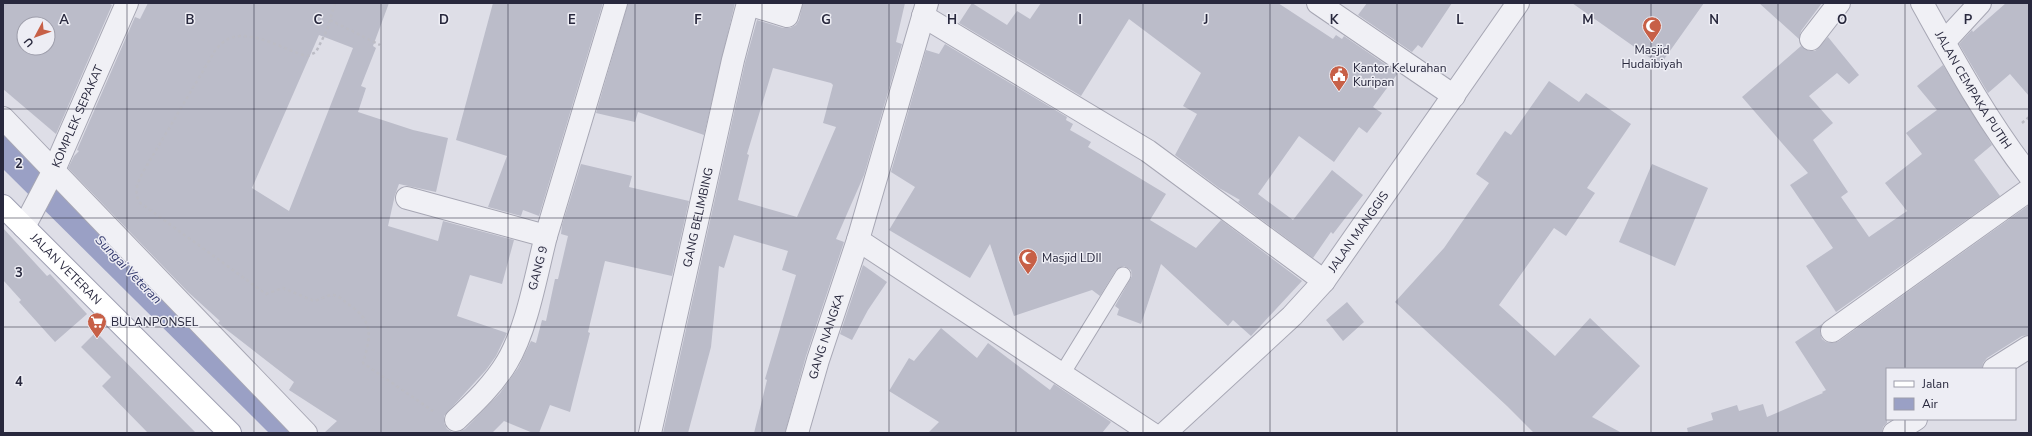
<svg xmlns="http://www.w3.org/2000/svg" width="2032" height="436" viewBox="0 0 2032 436" font-family="'Nunito Sans',sans-serif">
<style>
.water{fill:#9aa0c5}
.building{fill:#bbbcc9;fill-rule:evenodd}
.lines{fill:none;stroke-linecap:round;stroke-linejoin:round}
.service-casing{stroke:#a7a7b4;stroke-width:17}
.minor-casing{stroke:#a7a7b4;stroke-width:24}
.tertiary-casing{stroke:#a7a7b4;stroke-width:24}
.primary-casing{stroke:#9e9fb2;stroke-width:24}
.path{stroke:#bcbcc5;stroke-width:2.5;stroke-dasharray:3 3;stroke-linecap:butt}
.service{stroke:#f0f0f5;stroke-width:15}
.minor{stroke:#f0f0f5;stroke-width:22}
.tertiary{stroke:#f0f0f5;stroke-width:22}
.primary{stroke:#fff;stroke-width:22}
.grid{fill:none;stroke:#28283d;stroke-width:1;stroke-opacity:0.55}
.labels{text-anchor:middle;stroke-width:3;stroke-linejoin:round;paint-order:stroke}
.poi-label{font-size:12px;fill:#28283d;stroke:#ededf4;text-anchor:start}
.street-label{font-size:12px;fill:#28283d;stroke:#ededf4}
.water-label{font-size:13px;font-style:italic;fill:#343a6e;stroke:#ededf4}
.grid-label{font-size:13px;text-anchor:middle;font-weight:bold;fill:#28283d;stroke:#ededf4;stroke-width:3;stroke-linejoin:round;paint-order:stroke}
</style>
<rect width="100%" height="100%" fill="#dedee7"/>
<!-- water -->
<path class="water" d="M3,121L305,433H269L3,169Z"/>
<!-- building -->
<path class="building" d="M3,3H108L112,5L56,134L3,89ZM24,24H48V48H24Z
M148,3H389L373,46L376,48L361,86L366,88L358,112L413,130L448,138L436,192L399,184L395,195L388,226L438,241L443,221L514,240L502,284L470,275L457,316L507,333L496,356L486,370L444,416V423L447,429L452,432H459L465,429L500,393L518,368L531,341L536,343L542,320L546,321L555,279H558L568,236L561,234L562,225L581,164L632,176L629,187L689,201L672,276L605,261L588,332L590,333L570,412L550,405L539,433H533L504,421L492,433H324L337,421L289,390L294,382L218,323L220,321L188,292L68,168L74,156L79,151L77,150L135,17L140,19ZM319,35L353,48L289,211L252,188Z
M493,3H603L539,216L523,210L521,216L488,207L507,156L456,140Z
M628,3H735L704,135L638,112L635,122L596,113Z
M803,3H905L896,42L902,44L864,175L836,239L844,242L806,356L785,433H754L767,380L765,379L796,275L782,270L788,251L734,235L724,268L719,266L711,347L688,433H663L745,63L757,20L783,28H790L796,25L799,20ZM773,68L831,83L833,85L823,123L836,127L797,217L738,200L749,155L747,154Z
M972,3L1007,25L1017,11L1030,19L1041,3H1278L1333,39L1336,35L1342,39L1344,36L1398,73L1373,107L1382,113L1367,133L1359,127L1334,162L1299,136L1258,194L1293,220L1332,170L1363,195L1333,234L1331,232L1313,258L1238,202L1240,200L1219,188L1175,155L1197,114L1183,106L1201,73L1129,19L1081,96L959,23Z
M1367,3H1452L1422,48L1418,45L1412,52L1358,15Z
M1572,3H1704L1660,65Z
M1759,3H1822L1801,31L1799,39Z
M2006,3H2029V96L2010,74L1988,93L1959,44L1972,30L1973,32Z
M1828,37L1859,75L1849,84L1837,73L1809,96L1833,123L1813,140L1848,192L1841,197L1869,237L1907,211L1885,183L1922,154L1906,133L1937,110L1917,86L1943,65L1992,145L1974,160L2000,196L1836,312L1806,266L1833,248L1790,185L1808,173L1742,97L1801,46L1809,51H1815Z
M945,44L1067,117L1066,120L1073,124L1070,130L1091,142L1088,147L1166,194L1150,220L1196,248L1221,220L1302,281L1251,336L1233,320L1228,326L1161,264L1141,324L1117,315L1119,309L1115,306L1132,276L1131,270L1124,266L1116,270L1100,296L1092,290L1014,316L990,244L970,278L889,230L915,187L891,172L926,50L939,54Z
M1549,81L1579,102L1586,93L1631,124L1587,188L1595,193L1566,236L1554,228L1499,305L1555,356L1590,318L1640,366L1592,417L1622,433H1534L1507,406L1395,302L1444,248L1489,183L1476,174L1505,131L1511,135Z
M1652,164L1708,188L1675,266L1619,242Z
M2029,205V335L2022,336L1987,358L1983,363L1982,369H1887V423L1883,427L1882,433H1688L1687,428L1713,420L1711,413L1737,405L1739,411L1763,404L1767,417L1823,393L1822,392L1826,390L1795,342L1822,324L1820,332L1822,339L1826,342L1833,343L1839,341Z
M3,228L47,276L50,274L87,314L55,342L19,302L21,300L3,280Z
M863,265L887,282L868,310L852,340L840,334Z
M1347,302L1364,322L1343,341L1326,320Z
M941,328L977,358L988,343L1050,390L1054,384L1111,422L1102,433H928L939,422L889,391L909,358L914,361Z
M96,332L196,433H148L102,386L111,377L81,347Z"/>
<g class="lines">
<defs>
<path id="service" d="M1062,374L1123,275"/>
<g id="minor">
<path d="M927,3L858,240L1151,433"/>
<path d="M1318,3L1454,96"/>
<path id="s1" d="M1922,3C1955,62 1987,121 2029,175"/>
<path d="M748,4L787,16L791,3"/>
<path d="M923,16L1148,151L1324,281"/>
<path d="M1811,39L1839,3"/>
<path d="M1944,42L1980,3"/>
<path d="M3,118L306,433"/>
<path d="M407,198L546,236C536,275 527,329 507,362C494,384 474,403 456,420"/>
<path id="s2" d="M24,227L54,170L127,3"/>
<path d="M546,236L616,3"/>
<path d="M1832,331L2029,190"/>
<path d="M1994,369L2029,347"/>
<path id="s3" d="M650,433L733,60L748,3"/>
<path id="s4" d="M797,433L818,360L858,240"/>
<path d="M1894,433L1916,419"/>
</g>
<g id="tertiary">
<path id="s5" d="M1165,433L1292,316L1324,281L1518,3"/>
</g>
<g id="primary">
<path id="s6" d="M3,206L230,433"/>
</g>
</defs>
<!-- service casing -->
<use href="#service" class="service-casing"/>
<!-- minor casing -->
<use href="#minor" class="minor-casing"/>
<!-- tertiary casing -->
<use href="#tertiary" class="tertiary-casing"/>
<!-- primary casing -->
<use href="#primary" class="primary-casing"/>
<!-- path -->
<path class="path" d="M335,3L327,30L316,52L308,56C285,51 251,28 228,39C224,41 220,45 216,49L143,172C137,184 134,190 139,202L266,294L283,288L314,301C320,300 327,295 332,295C338,295 343,300 348,304C374,321 371,336 363,363L433,411
M330,20L380,45
M2022,123L2029,117"/>
<!-- service -->
<use href="#service" class="service"/>
<!-- minor -->
<use href="#minor" class="minor"/>
<!-- tertiary -->
<use href="#tertiary" class="tertiary"/>
<!-- primary -->
<use href="#primary" class="primary"/>
</g>
<!-- grid -->
<path class="grid" d="M127,3V433M254,3V433M381,3V433M508,3V433M635,3V433M762,3V433M889,3V433M1016,3V433M1143,3V433M1270,3V433M1397,3V433M1524,3V433M1651,3V433M1778,3V433M1905,3V369M3,109H2029M3,218H2029M3,327H2029M1905,419V433"/>
<!-- icons -->
<defs>
<symbol id="mosque-pin" viewBox="-11 -11 22 30"><path d="M0 17L-7.5 6A9.5 9.5 0 1 1 7.5 6Z" fill="#c76047" stroke="#ededf4"/><path d="M3.5-4.9A6 6 0 1 0 3.5 4.9A5 5 0 1 1 3.5-4.9Z" fill="#fff"/></symbol>
<symbol id="civic-pin" viewBox="-11 -11 22 30"><path d="M0 17L-7.5 6A9.5 9.5 0 1 1 7.5 6Z" fill="#c76047" stroke="#ededf4"/><path d="M-.6-6.5H3V-4.5H.6V-3L4-1V1h2V6H-6V1h2V-1L-.6-3ZM-1.2 2.5V6h2.4V2.5Z" fill="#fff"/></symbol>
<symbol id="supermarket-pin" viewBox="-11 -11 22 30"><path d="M0 17L-7.5 6A9.5 9.5 0 1 1 7.5 6Z" fill="#c76047" stroke="#ededf4"/><path d="M-6-5.5h2.5l.6 2H6L4.5 2H-2.5L-4.4-4H-6ZM-1.5 3.2a1.3 1.3 0 1 0 .1 0ZM3 3.2a1.3 1.3 0 1 0 .1 0Z" fill="#fff"/></symbol>
</defs>
<g fill-rule="evenodd">
<use href="#mosque-pin" x="1641" y="15" width="22" height="30"/>
<use href="#civic-pin" x="1328" y="64" width="22" height="30"/>
<use href="#mosque-pin" x="1017" y="247" width="22" height="30"/>
<use href="#supermarket-pin" x="86" y="311" width="22" height="30"/>
</g>
<g class="labels">
<!-- poi labels -->
<g class="poi-label">
<text x="1652" y="54" text-anchor="middle">Masjid<tspan x="1652" dy="14">Hudaibiyah</tspan></text>
<text x="1353" y="72">Kantor Kelurahan<tspan x="1353" dy="14">Kuripan</tspan></text>
<text x="1042" y="262">Masjid LDII</text>
<text x="111" y="326">BULANPONSEL</text>
</g>
<!-- street labels -->
<g class="street-label">
<text dy="4" stroke="none"><textPath href="#s1" startOffset="101">JALAN CEMPAKA PUTIH</textPath></text>
<text dy="4" stroke="none"><textPath href="#s2" startOffset="123">KOMPLEK SEPAKAT</textPath></text>
<text dy="4" stroke="none"><textPath href="#s3" startOffset="221">GANG BELIMBING</textPath></text>
<text dy="4" stroke="none"><textPath href="#s5" startOffset="280">JALAN MANGGIS</textPath></text>
<text dy="4" stroke="none"><textPath href="#s6" startOffset="89">JALAN VETERAN</textPath></text>
<text transform="translate(538 268) rotate(-75)" y="4">GANG 9</text>
<text dy="4" stroke="none"><textPath href="#s4" startOffset="101">GANG NANGKA</textPath></text>
</g>
<!-- water labels -->
<g class="water-label">
<text transform="translate(129 269) rotate(46)" y="5">Sungai Veteran</text>
</g>
</g>
<g class="grid-label">
<text x="64" y="24">A</text>
<text x="190" y="24">B</text>
<text x="318" y="24">C</text>
<text x="444" y="24">D</text>
<text x="572" y="24">E</text>
<text x="698" y="24">F</text>
<text x="826" y="24">G</text>
<text x="952" y="24">H</text>
<text x="1080" y="24">I</text>
<text x="1206" y="24">J</text>
<text x="1334" y="24">K</text>
<text x="1460" y="24">L</text>
<text x="1588" y="24">M</text>
<text x="1714" y="24">N</text>
<text x="1842" y="24">O</text>
<text x="1968" y="24">P</text>
<text x="19" y="168">2</text>
<text x="19" y="277">3</text>
<text x="19" y="386">4</text>
</g>
<!-- border -->
<rect width="2032" height="436" fill="none" stroke="#28283d" stroke-width="8"/>
<!-- legend -->
<rect x="1886" y="368" width="130" height="52" fill="#ededf4" stroke="#9e9eab"/>
<rect x="1894" y="381" width="20" height="6" fill="#ffffff" stroke="#9e9eab"/>
<text x="1922" y="388" font-size="12" fill="#28283d">Jalan</text>
<rect x="1894" y="398" width="20" height="12" fill="#9aa0c5" stroke="#9e9eab"/>
<text x="1922" y="408" font-size="12" fill="#28283d">Air</text>
<!-- north arrow -->
<g transform="translate(36 36) rotate(229)"><circle r="19" fill="#ededf4" stroke="#9e9eab"/>
<path d="M0-3L7 15L0 10L-7 15Z" fill="#c76047"/>
<text y="-6" font-size="11" font-weight="bold" text-anchor="middle" fill="#28283d">U</text>
</g>
</svg>
